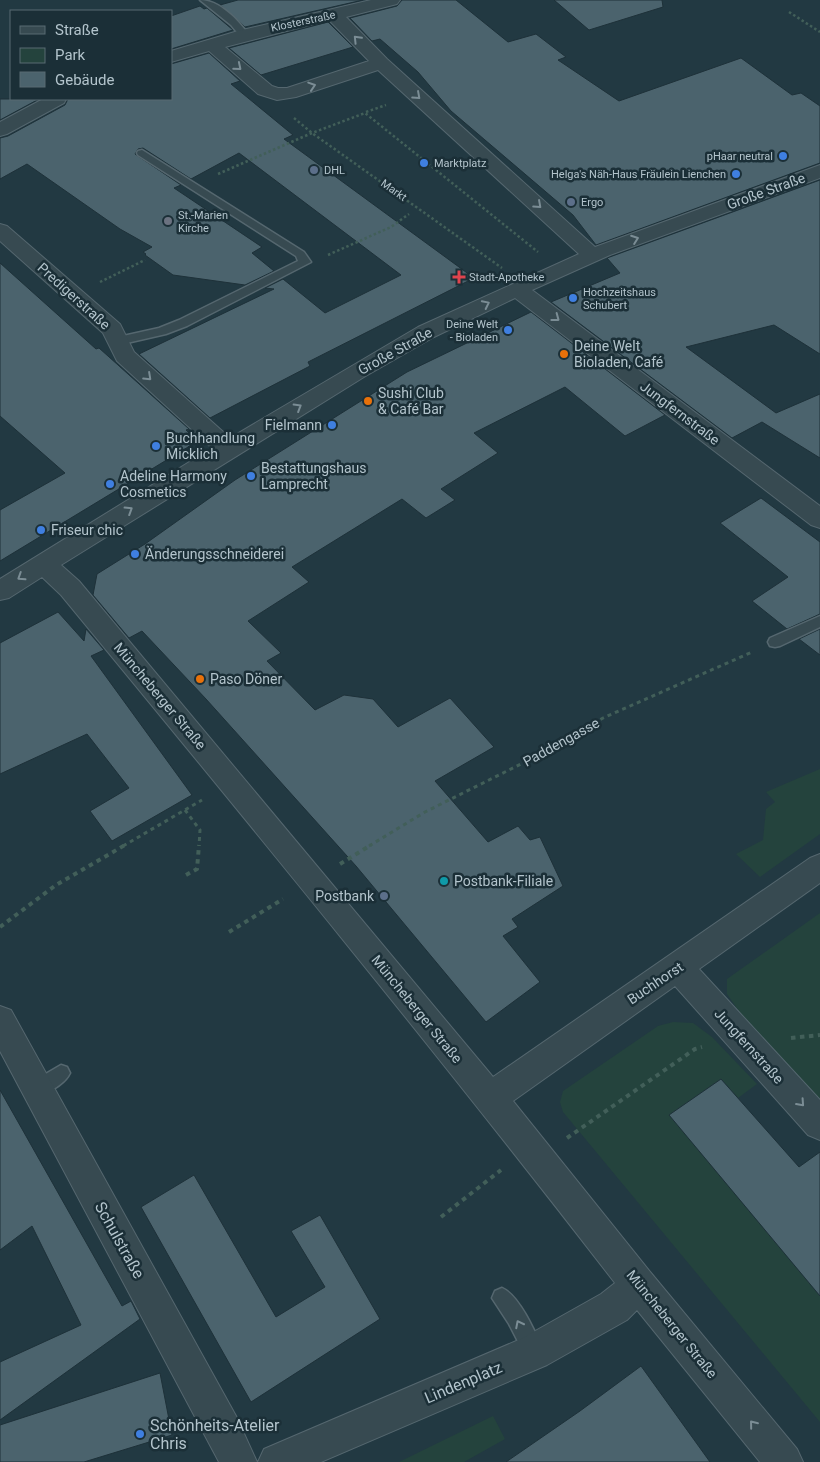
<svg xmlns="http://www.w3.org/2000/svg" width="820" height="1462" viewBox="0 0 820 1462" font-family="Roboto,sans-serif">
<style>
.green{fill:#24433d}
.building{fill:#4b636d;stroke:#1e3139}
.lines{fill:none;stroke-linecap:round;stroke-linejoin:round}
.lane-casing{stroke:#55676f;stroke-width:3}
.street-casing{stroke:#55676f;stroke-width:2}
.path-far2{stroke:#425f59;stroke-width:2.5;stroke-dasharray:2.5 2.5;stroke-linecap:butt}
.path-far1{stroke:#425f59;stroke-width:3;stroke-dasharray:4 4;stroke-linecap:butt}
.path{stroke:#425f59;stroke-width:4;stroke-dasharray:4.5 4.5;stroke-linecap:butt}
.lane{fill:#374a51;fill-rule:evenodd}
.street{fill:#374a51;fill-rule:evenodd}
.oneway{stroke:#7b8d95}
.shop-dot{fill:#3f7fe0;stroke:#1b2f37;stroke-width:2}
.service-dot{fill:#5c6f8a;stroke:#1b2f37;stroke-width:2}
.worship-dot{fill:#6b7280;stroke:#1b2f37;stroke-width:2}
.health-dot{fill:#e0444e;stroke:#1b2f37;stroke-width:2}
.food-dot{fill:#e8710a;stroke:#1b2f37;stroke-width:2}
.culture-dot{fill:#0f9aa8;stroke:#1b2f37;stroke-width:2}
.labels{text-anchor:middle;stroke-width:5;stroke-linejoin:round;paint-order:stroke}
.far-street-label{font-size:11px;fill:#b3c4cc;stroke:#1b2f37}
.far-poi-label{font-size:11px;fill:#b3c4cc;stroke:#1b2f37;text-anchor:start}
.street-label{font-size:14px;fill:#b3c4cc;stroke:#1b2f37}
.poi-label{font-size:14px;fill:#b3c4cc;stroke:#1b2f37;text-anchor:start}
.near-street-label{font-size:16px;fill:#b3c4cc;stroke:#1b2f37}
.near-poi-label{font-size:16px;fill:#b3c4cc;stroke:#1b2f37;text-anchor:start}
</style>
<rect width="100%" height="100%" fill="#223942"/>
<!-- green -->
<path class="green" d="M820,769V834L760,877L736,854L763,840L766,809L775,802L766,792Z
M820,913V1100L750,1027L727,994V979Z
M673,1022L693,1023L712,1037L757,1084L738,1098L721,1079L670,1115L820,1296V1422L563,1112L560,1102L563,1091L658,1026Z
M493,1416L505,1439L464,1462H399Z"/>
<!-- building -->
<path class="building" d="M238,0H363L245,27L220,5Z
M402,0H456L508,42L536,34L566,57L558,60L619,101L741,58L792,95L801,93L820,106V163L596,245L573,215L451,111L418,72L380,39L372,41L350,18L397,6Z
M554,0H662L663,7L589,30Z
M200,6L204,9L207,8L233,30L171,49V16Z
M328,22L353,47L261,75L229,48Z
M209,53L240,81L231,84L293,135L284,139L474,278L308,362L310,366L210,418L139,354L274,289L265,288L283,279L325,313L401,275L239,153L191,179L143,148L138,149L135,154L181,185L174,188L262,247L252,253L274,271L245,285L173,275L145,255L146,254L143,252L152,247L120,229L27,164L0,179V138L8,136L65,105L68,99H171V64Z
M0,99H39L0,120Z
M820,180V354L774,325L686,347L776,413L820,394V458L762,422L732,438L551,302L620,273L607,258Z
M0,263L96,349L99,348L118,365L189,429L186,430L198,441L0,561V510L65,473L0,416Z
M531,312L665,415L625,436L565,387L474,433L498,453L441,489L455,500L426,518L402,499L292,567L309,582L248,621L281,653L267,661L315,710L344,695L373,699L398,727L450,698L494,747L435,781L488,842L518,826L530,840L540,837L563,886L512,919L518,927L503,936L540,982L486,1022L356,866L206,699L142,631L129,638L93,595L97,574L145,544L235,480L407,372Z
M761,498L820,542V614L787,629L752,601L788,577L720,523Z
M58,612L84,641L86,629L104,650L91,656L192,795L112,841L90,811L129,788L87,734L0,774V643Z
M820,629V655L799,639Z
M721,1079L799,1167L820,1152V1296L669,1115Z
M0,1090L122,1306L131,1301L140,1319L0,1420V1362L81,1325L32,1226L0,1250Z
M194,1175L276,1317L325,1287L291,1231L320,1215L380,1319L251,1402L141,1207Z
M641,1366L710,1462H506L580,1411Z
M160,1373L172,1435L84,1462H0V1425Z"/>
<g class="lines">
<defs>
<path id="lane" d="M200,0C219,0 238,20 249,35L247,37H241L231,25Z
M142,150L304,252L311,262L187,326L166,334L118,345L114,344L112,341L114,338L159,328L179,320L298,261L296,256L138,155L137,153L138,151Z
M820,616V627L780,646L775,647L770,646L768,642L770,638Z
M61,1065L67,1067L70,1073C65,1084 49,1092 38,1096L32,1094L29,1088L32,1082Z
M502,1288C520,1296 536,1334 544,1352L541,1359L534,1362L527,1359L509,1324L492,1298L495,1291Z"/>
<path id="street" d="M371,0H400L397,4L346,17L387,59L595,247L820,165V178L610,255L532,290L820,506V528L811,525L515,298L434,337L364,377L61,565L79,581L493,1077L810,858L820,854V883L699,969L820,1100V1140L808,1135L675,986L513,1101L651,1273L797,1449L803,1462H760L637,1310L627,1320L547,1365L321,1462H258L264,1449L521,1339L601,1294L615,1283C435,1050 248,822 61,595L42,577L9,598L0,600V579L212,448L117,361L103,333L0,241V224L7,226L120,324L134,352L230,438L418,327L579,254L378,70L296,97L277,100L258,94L209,51L171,62V51L238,31ZM329,20L369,61L287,88H278L272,86L225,47Z
M43,99H66L64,103L7,134L0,136V122Z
M0,1006L11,1010L236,1416L257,1462H219L0,1051Z"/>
</defs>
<!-- lane casing -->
<use href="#lane" class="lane-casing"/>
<!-- street casing -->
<use href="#street" class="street-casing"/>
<!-- path-far2 -->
<path class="path-far2" d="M789,12L820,32
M366,112L386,105
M294,118L312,133L502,268
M218,174L312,133L365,113L538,252
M328,255L391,227L409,214
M100,282L145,260"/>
<!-- path-far1 -->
<path class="path-far1" d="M185,810L200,830L199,846
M123,846L202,800
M369,846L425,812L565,742L603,718L752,652"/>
<!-- path -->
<path class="path" d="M340,864L371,845
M186,875L197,869L199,845
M0,927L56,885L125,845
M229,932L283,899
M791,1038L820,1035
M567,1138L695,1049L702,1047
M441,1217L501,1170"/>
<!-- lane -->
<use href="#lane" class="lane"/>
<!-- street -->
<use href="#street" class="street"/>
</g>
<!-- one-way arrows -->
<defs><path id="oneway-chevron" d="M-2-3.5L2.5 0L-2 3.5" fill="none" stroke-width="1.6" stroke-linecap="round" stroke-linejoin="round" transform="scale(1.25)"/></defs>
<g class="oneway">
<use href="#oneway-chevron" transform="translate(357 39) rotate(-134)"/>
<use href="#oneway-chevron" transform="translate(238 67) rotate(40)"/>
<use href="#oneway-chevron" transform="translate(312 86) rotate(-18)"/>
<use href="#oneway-chevron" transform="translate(417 96) rotate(42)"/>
<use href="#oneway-chevron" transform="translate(538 205) rotate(42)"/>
<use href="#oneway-chevron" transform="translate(635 239) rotate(-20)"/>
<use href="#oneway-chevron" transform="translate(486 304) rotate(-26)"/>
<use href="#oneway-chevron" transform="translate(556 318) rotate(37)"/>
<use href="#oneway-chevron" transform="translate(148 377) rotate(43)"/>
<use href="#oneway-chevron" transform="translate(298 407) rotate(-31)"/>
<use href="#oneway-chevron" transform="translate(129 510) rotate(-32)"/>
<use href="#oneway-chevron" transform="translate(21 577) rotate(147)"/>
<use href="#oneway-chevron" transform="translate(801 1103) rotate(48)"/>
<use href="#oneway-chevron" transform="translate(519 1324) rotate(-117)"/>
<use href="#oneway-chevron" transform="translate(753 1424) rotate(-129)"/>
</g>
<!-- markers -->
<g class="shop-dot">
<circle cx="783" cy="156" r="5"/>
<circle cx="424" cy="163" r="5"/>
<circle cx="736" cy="174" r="5"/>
<circle cx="573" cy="298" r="5"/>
<circle cx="508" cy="330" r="5"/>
<circle cx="332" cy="425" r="5"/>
<circle cx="156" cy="446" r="5"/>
<circle cx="251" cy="476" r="5"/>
<circle cx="110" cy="484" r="5"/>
<circle cx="41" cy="530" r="5"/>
<circle cx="135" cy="554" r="5"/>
<circle cx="140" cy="1434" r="5"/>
</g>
<g class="service-dot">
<circle cx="314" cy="170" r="5"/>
<circle cx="571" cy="202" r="5"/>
<circle cx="384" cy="896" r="5"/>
</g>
<circle class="worship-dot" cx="168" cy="221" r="5"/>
<path class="health-dot" d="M456.5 269.5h5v5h5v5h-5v5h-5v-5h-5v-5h5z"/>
<g class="food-dot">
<circle cx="564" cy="354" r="5"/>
<circle cx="368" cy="401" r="5"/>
<circle cx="200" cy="679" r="5"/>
</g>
<circle class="culture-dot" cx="444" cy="881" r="5"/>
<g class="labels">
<!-- far-street labels -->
<g class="far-street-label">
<text transform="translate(303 21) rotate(-12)" y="4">Klosterstraße</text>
<text transform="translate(394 190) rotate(35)" y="4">Markt</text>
</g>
<!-- far-poi labels -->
<g class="far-poi-label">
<text x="773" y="160" text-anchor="end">pHaar neutral</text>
<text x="434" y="167">Marktplatz</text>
<text x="324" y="174">DHL</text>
<text x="726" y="178" text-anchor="end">Helga's Näh-Haus Fräulein Lienchen</text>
<text x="581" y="206">Ergo</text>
<text x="178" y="219">St.-Marien<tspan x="178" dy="13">Kirche</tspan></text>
<text x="469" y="281">Stadt-Apotheke</text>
<text x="583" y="296">Hochzeitshaus<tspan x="583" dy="13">Schubert</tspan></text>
<text x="498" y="328" text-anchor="end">Deine Welt<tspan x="498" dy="13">- Bioladen</tspan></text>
</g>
<!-- street labels -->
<g class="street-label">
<text transform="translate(766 191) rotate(-20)" y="5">Große Straße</text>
<text transform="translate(74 296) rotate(42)" y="5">Predigerstraße</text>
<text transform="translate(395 351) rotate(-29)" y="5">Große Straße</text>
<text transform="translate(680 413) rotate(37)" y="5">Jungfernstraße</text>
<text transform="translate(160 696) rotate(50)" y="5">Müncheberger Straße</text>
<text transform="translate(561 742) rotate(-29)" y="5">Paddengasse</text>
<text transform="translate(655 983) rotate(-34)" y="5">Buchhorst</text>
<text transform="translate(417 1009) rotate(51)" y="5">Müncheberger Straße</text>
<text transform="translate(749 1046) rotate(48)" y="5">Jungfernstraße</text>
<text transform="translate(672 1324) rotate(51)" y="5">Müncheberger Straße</text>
</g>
<!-- poi labels -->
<g class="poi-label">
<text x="574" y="351">Deine Welt<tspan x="574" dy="16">Bioladen, Café</tspan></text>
<text x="378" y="398">Sushi Club<tspan x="378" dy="16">&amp; Café Bar</tspan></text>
<text x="322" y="430" text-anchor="end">Fielmann</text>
<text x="166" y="443">Buchhandlung<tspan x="166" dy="16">Micklich</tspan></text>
<text x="261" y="473">Bestattungshaus<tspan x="261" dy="16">Lamprecht</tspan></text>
<text x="120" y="481">Adeline Harmony<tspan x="120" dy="16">Cosmetics</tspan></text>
<text x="51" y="535">Friseur chic</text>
<text x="145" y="559">Änderungsschneiderei</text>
<text x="210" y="684">Paso Döner</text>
<text x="454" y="886">Postbank-Filiale</text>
<text x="374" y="901" text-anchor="end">Postbank</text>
</g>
<!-- near-street labels -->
<g class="near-street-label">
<text transform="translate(120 1240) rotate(61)" y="6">Schulstraße</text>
<text transform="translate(463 1382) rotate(-23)" y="6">Lindenplatz</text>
</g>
<!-- near-poi labels -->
<g class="near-poi-label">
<text x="150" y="1431">Schönheits-Atelier<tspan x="150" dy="18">Chris</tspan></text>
</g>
</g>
<!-- legend -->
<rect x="10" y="10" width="162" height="90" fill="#1b2f37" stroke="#586b73"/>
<rect x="20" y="26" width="25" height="8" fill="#374a51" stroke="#586b73"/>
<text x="55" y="35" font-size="15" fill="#b3c4cc">Straße</text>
<rect x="20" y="48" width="25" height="15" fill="#24433d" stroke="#586b73"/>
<text x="55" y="60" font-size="15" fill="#b3c4cc">Park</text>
<rect x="20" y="72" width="25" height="15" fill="#4b636d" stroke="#586b73"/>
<text x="55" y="85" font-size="15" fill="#b3c4cc">Gebäude</text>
</svg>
